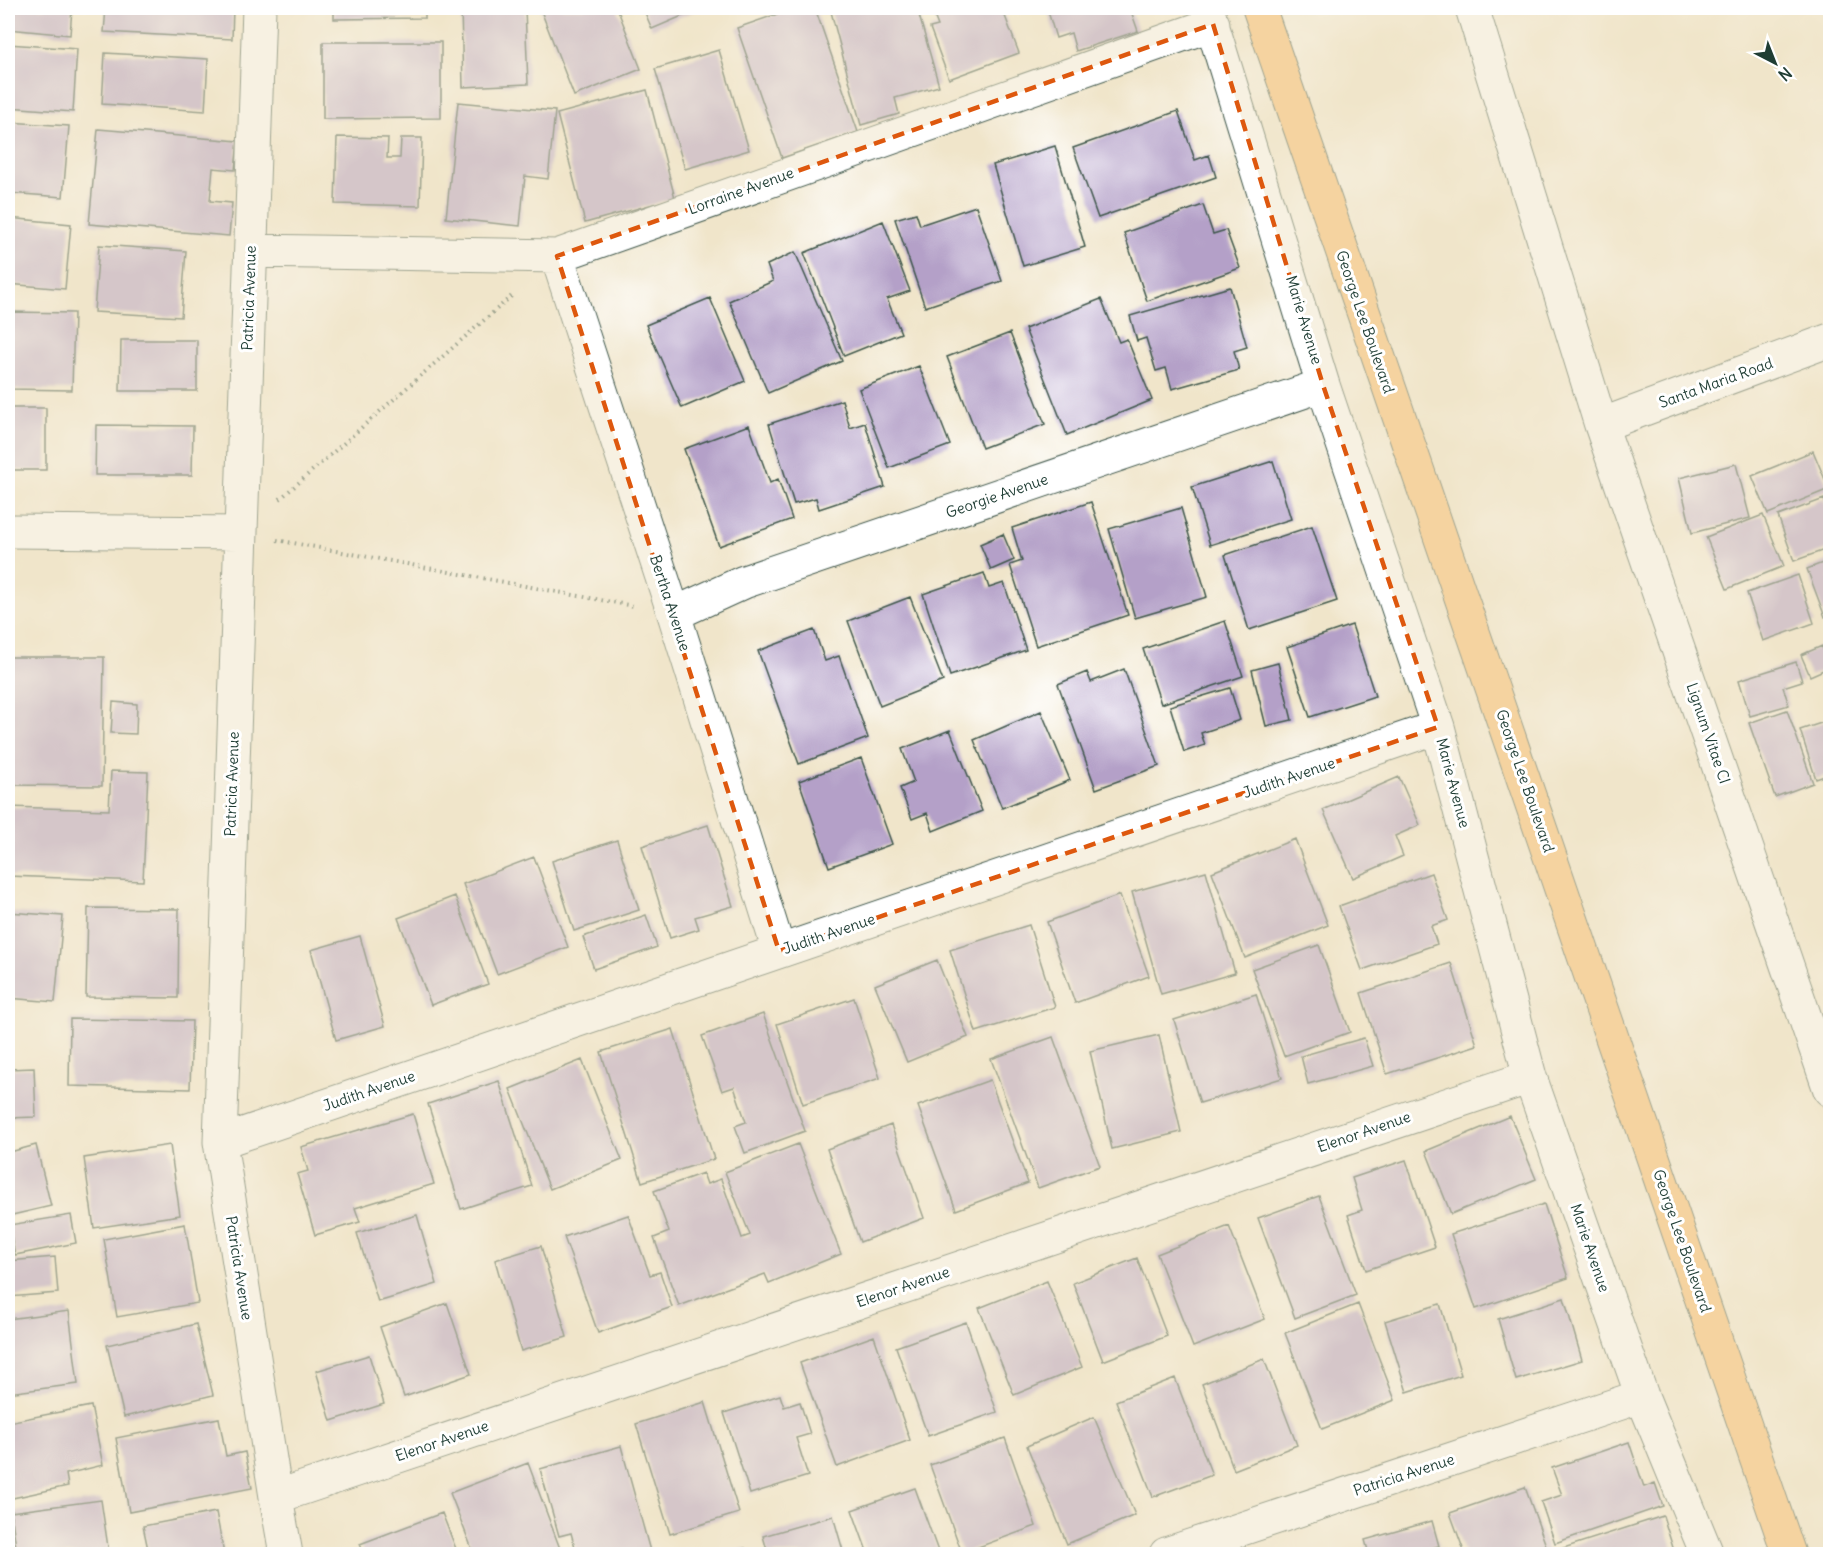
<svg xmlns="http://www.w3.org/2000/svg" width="1838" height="1562" viewBox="0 0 1838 1562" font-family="Delius,sans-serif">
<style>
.building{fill:#b4a0c8}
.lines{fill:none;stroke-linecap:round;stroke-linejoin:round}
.minor-casing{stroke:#3e564a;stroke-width:35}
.major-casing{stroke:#3e564a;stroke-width:35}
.path{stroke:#3e564a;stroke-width:4;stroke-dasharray:1.5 4.5;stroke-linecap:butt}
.minor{stroke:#fff;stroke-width:33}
.major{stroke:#fbbd6e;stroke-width:33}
.marked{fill:none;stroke:#de580e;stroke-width:4.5;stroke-dasharray:12 8;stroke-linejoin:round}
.labels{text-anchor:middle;stroke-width:6;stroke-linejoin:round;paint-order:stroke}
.street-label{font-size:15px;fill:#1f3d34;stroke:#fff}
</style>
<rect width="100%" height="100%" fill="#fff"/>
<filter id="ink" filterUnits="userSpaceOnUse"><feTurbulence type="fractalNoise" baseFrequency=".0167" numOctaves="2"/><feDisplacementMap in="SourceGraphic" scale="12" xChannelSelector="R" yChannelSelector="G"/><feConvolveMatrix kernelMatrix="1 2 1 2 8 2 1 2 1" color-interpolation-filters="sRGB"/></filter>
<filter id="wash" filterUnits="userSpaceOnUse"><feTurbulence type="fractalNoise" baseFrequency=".008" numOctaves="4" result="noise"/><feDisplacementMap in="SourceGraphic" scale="24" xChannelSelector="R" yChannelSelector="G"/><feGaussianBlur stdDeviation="1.35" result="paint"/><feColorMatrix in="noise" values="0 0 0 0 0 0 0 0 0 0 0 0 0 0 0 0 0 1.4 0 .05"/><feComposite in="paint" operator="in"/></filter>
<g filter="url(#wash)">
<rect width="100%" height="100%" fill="#f0e5ca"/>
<g id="blocks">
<!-- building -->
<path class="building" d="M8,8H72L70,35L8,29Z
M106,8H233L232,39L104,32Z
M334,8H425V18L334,19Z
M461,8H525L528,84L463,87Z
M540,8H617L641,69L574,96Z
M643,8H701L652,29Z
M795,8H815L858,132L782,158L737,28Z
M830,8H917L939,86L895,98L899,114L861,125Z
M931,8H1002L1019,53L949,79L930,28L938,26Z
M1047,8H1130L1138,31L1076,51L1071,33L1056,38Z
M323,42H441V118L323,119Z
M8,44L77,49L73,112L8,107Z
M719,50L749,150L685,169L655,69Z
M105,53L208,59L205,111L102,104Z
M647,90L675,198L585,223L557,114Z
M458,102L555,111L548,179L525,176L520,226L446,218Z
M1178,111L1195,160L1209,155L1216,177L1098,218L1073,148Z
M8,122L69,126L63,197L8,193Z
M98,129L238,141L235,170L213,168L210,201L232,203L229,236L89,224Z
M337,137L388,138L387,158H400L401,138H422L420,206L335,204Z
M1055,146L1085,247L1023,266L993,165Z
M1203,205L1213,234L1226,230L1240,268L1147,301L1124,233Z
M976,206L1002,281L925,307L895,219L916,213L920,225Z
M8,218L71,224L65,289L8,284Z
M883,221L910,291L887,299L901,333L844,356L804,253Z
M99,245L186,251L181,317L94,312Z
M795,252L842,361L768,393L729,301L773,281L767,265Z
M1230,287L1247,347L1234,351L1239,370L1172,389L1166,368L1156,371L1146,338L1137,341L1130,316Z
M710,298L745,381L682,408L646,325Z
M1101,299L1119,342L1127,339L1152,400L1067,435L1025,329Z
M8,312L74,313L72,390L8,389Z
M1010,333L1045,424L982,448L947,357Z
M121,340H197V391H120Z
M919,366L950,445L889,468L859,389Z
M842,400L850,428L865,423L885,487L819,509L816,498L794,504L769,424Z
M8,408H46V470H8Z
M96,425L193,426L192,475H95Z
M749,425L770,483L778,479L792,519L719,546L684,449Z
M1813,451L1829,489L1768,514L1752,476Z
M1273,461L1291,519L1210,545L1192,487Z
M1736,464L1750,518L1692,533L1679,478Z
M1824,499L1830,516V548L1794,561L1778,516Z
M1091,502L1128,615L1036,646L1010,565L1022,561L1012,528Z
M1181,508L1207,597L1135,618L1109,529Z
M1763,515L1784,566L1727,589L1706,537Z
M1312,526L1337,601L1249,630L1225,555Z
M1003,534L1014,560L991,570L980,544Z
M1830,560V615L1825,617L1807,569Z
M984,573L989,588L1004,583L1026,650L950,676L923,594Z
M1798,575L1814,623L1763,641L1747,593Z
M910,597L943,681L880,706L848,621Z
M1225,621L1243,676L1161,704L1143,649Z
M1352,625L1375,696L1310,717L1287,647Z
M814,630L825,661L839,656L868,738L799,764L758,651Z
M1822,646L1830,667L1810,676L1801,655Z
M8,657H104L102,786L8,785Z
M1796,662L1802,681L1783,687L1789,705L1750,716L1739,680Z
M1278,663L1292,720L1266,726L1252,670Z
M1124,669L1159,766L1096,789L1058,684L1087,672L1091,682Z
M1230,688L1240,720L1201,733L1205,745L1184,752L1170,706Z
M113,702L137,704L136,734L111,733Z
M1787,710L1813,783L1775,797L1749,723Z
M1041,711L1070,780L1002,808L974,740Z
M1830,720V774L1816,779L1800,730Z
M950,730L982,811L933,831L927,813L912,819L900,788L914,782L902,749Z
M861,758L892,844L829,867L799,781Z
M111,771L148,772L143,881L8,876V807L109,810Z
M1399,777L1420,825L1395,836L1403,856L1353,878L1323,810Z
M1830,804V826L1825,805Z
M708,825L733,906L695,917L699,929L670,938L642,846Z
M1295,839L1328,925L1245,958L1212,872Z
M617,840L639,910L574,931L552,861Z
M534,857L568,947L497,974L463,884Z
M1206,871L1235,973L1161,994L1132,892Z
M1431,873L1448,920L1431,926L1437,944L1362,970L1339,906Z
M1120,895L1149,976L1075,1003L1047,922Z
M455,896L488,984L431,1005L398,918Z
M88,908L179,909L178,998L86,997Z
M8,912L63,916L55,1002L8,998Z
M646,915L657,947L594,969L583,937Z
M1029,925L1055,1007L976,1032L950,950Z
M360,936L385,1026L336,1040L311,950Z
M1319,945L1350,1032L1284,1056L1252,969Z
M937,960L968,1037L907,1062L875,985Z
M1451,963L1477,1045L1387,1074L1361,993Z
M1256,994L1282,1078L1200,1103L1174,1020Z
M854,998L880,1078L803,1104L777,1024Z
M763,1014L805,1131L745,1153L735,1126L746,1122L734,1087L722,1091L702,1036Z
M70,1019L192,1021L190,1089L69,1086Z
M673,1029L714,1159L642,1182L601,1052Z
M1159,1035L1181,1132L1112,1149L1090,1051Z
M1053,1037L1100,1166L1038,1188L991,1059Z
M1364,1038L1373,1066L1308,1084L1301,1056Z
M582,1060L622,1160L550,1189L510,1089Z
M34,1068L36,1117L8,1118V1069Z
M990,1080L1028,1183L956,1210L918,1106Z
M499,1081L532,1186L461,1209L428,1104Z
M413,1114L434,1184L355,1208L360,1222L315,1235L297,1174L308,1171L301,1147Z
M1510,1116L1536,1179L1451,1214L1426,1151Z
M891,1125L924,1218L860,1242L827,1149Z
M8,1144L10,1152L36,1145L51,1206L8,1216Z
M798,1144L841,1254L769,1283L765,1274L679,1306L654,1238L669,1232L654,1191L703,1173L707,1184L721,1179L742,1238L750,1235L725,1172Z
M170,1145L180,1215L94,1228L84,1158Z
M1406,1160L1435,1247L1366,1270L1348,1215L1362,1210L1352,1178Z
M1319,1196L1356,1295L1295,1318L1258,1218Z
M1544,1204L1568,1278L1476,1309L1451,1234Z
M71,1215L76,1243L15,1255L9,1225Z
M417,1215L437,1284L378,1302L357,1233Z
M628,1215L650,1275L660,1272L672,1307L598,1333L564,1237Z
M185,1224L198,1303L117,1317L104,1239Z
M1229,1226L1265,1319L1193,1347L1157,1254Z
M541,1246L567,1337L521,1351L495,1260Z
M55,1257L58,1293L8,1297V1261Z
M1137,1258L1167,1336L1103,1361L1073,1283Z
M1047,1281L1082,1367L1014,1395L979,1308Z
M1564,1298L1582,1360L1516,1380L1498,1319Z
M447,1303L471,1374L404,1397L380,1327Z
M1358,1304L1395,1400L1322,1429L1285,1333Z
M1440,1304L1461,1375L1407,1392L1385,1321Z
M69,1311L78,1384L8,1393V1319Z
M966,1322L997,1412L928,1436L896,1347Z
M196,1324L213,1395L124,1417L107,1345Z
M874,1336L910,1440L837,1467L800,1363Z
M369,1355L384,1404L331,1421L316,1371Z
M1264,1359L1297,1445L1234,1470L1202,1384Z
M1175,1378L1212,1475L1153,1497L1116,1401Z
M780,1395L784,1407L800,1402L810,1434L796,1438L808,1476L750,1494L724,1413Z
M705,1402L739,1513L670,1534L636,1424Z
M91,1406L103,1465L66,1474L68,1486L8,1499V1422Z
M1094,1417L1135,1515L1067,1544L1027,1446Z
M219,1418L226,1456L245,1452L252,1488L129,1512L116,1438Z
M1005,1438L1036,1526L962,1553L930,1465Z
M1629,1442L1644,1487L1655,1483L1663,1506L1555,1543L1541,1502L1562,1495L1552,1468Z
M621,1446L650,1551L638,1554H577L571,1533L559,1536L540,1469Z
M528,1463L562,1554H474L450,1493Z
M1525,1487L1549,1554H1465L1450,1513Z
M915,1488L939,1554H868L852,1510Z
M101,1500L109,1554H17L11,1512Z
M216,1512L224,1554H149L143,1526Z
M442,1513L458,1554H364L360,1544Z
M833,1516L844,1554H768L763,1536Z
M1663,1516L1675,1554H1551V1552Z
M1432,1521L1439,1546L1406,1554H1369L1365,1540Z
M745,1548L747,1554H726Z
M1442,1549L1444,1554H1425Z"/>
</g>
</g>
<g filter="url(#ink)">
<use href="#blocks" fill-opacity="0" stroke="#3e564a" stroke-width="1.5"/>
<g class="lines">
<defs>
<path id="minor" d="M259,8L220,1142L276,1497L286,1554
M1207,8L1323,385L1438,727L1530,1077L1642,1396L1707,1554
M1472,8L1601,425L1830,1090
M251,251L557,256L1213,24
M557,256L674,614L779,951
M1601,425L1830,340
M8,531L241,533
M674,614L744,582L1323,385
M220,1142L1438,727
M276,1497L1530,1077
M1166,1554L1642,1396"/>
<path id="major" d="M1259,8L1789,1554"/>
</defs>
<!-- minor casing -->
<use href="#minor" class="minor-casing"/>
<!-- major casing -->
<use href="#major" class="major-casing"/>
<!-- path -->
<path class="path" d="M280,499L514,294
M277,540L633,606"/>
<!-- minor -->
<use href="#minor" class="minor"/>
<!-- major -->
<use href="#major" class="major"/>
</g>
</g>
<!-- marked area -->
<path d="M0 0H1838V1562H0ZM1213,24L1323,385L1438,727L779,951L557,256Z" fill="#f0e5ca" fill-opacity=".55" fill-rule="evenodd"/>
<path class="marked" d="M1213,24L1323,385L1438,727L779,951L557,256Z"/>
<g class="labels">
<!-- street labels -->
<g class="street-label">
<text transform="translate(741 191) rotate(-20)" y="5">Lorraine Avenue</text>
<text transform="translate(249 298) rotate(-88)" y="5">Patricia Avenue</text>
<text transform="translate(1304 320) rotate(73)" y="5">Marie Avenue</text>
<text transform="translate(1365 322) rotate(71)" y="5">George Lee Boulevard</text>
<text transform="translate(1716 383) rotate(-20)" y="5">Santa Maria Road</text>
<text transform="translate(997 496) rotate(-19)" y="5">Georgie Avenue</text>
<text transform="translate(670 603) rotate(72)" y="5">Bertha Avenue</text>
<text transform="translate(1708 733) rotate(71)" y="5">Lignum Vitae Cl</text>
<text transform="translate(1289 778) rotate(-19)" y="5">Judith Avenue</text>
<text transform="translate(1525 781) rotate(71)" y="5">George Lee Boulevard</text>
<text transform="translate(1453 783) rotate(75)" y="5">Marie Avenue</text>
<text transform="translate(232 784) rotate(-88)" y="5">Patricia Avenue</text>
<text transform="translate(829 934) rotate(-19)" y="5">Judith Avenue</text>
<text transform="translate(369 1091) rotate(-19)" y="5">Judith Avenue</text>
<text transform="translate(1364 1132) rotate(-19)" y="5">Elenor Avenue</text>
<text transform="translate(1682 1241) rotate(71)" y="5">George Lee Boulevard</text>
<text transform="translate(1590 1248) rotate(71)" y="5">Marie Avenue</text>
<text transform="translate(239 1268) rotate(81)" y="5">Patricia Avenue</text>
<text transform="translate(903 1287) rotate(-19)" y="5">Elenor Avenue</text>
<text transform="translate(442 1441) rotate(-19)" y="5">Elenor Avenue</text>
<text transform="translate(1404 1475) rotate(-18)" y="5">Patricia Avenue</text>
</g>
</g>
<!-- margin -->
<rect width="1838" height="1562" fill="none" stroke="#fff" stroke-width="30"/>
<!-- north arrow -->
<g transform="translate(1775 63) rotate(138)" stroke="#ffffff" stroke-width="4.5" paint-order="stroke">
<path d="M0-4.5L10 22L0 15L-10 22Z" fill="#1f3d34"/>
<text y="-9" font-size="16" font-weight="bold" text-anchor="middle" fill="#1f3d34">N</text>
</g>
</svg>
